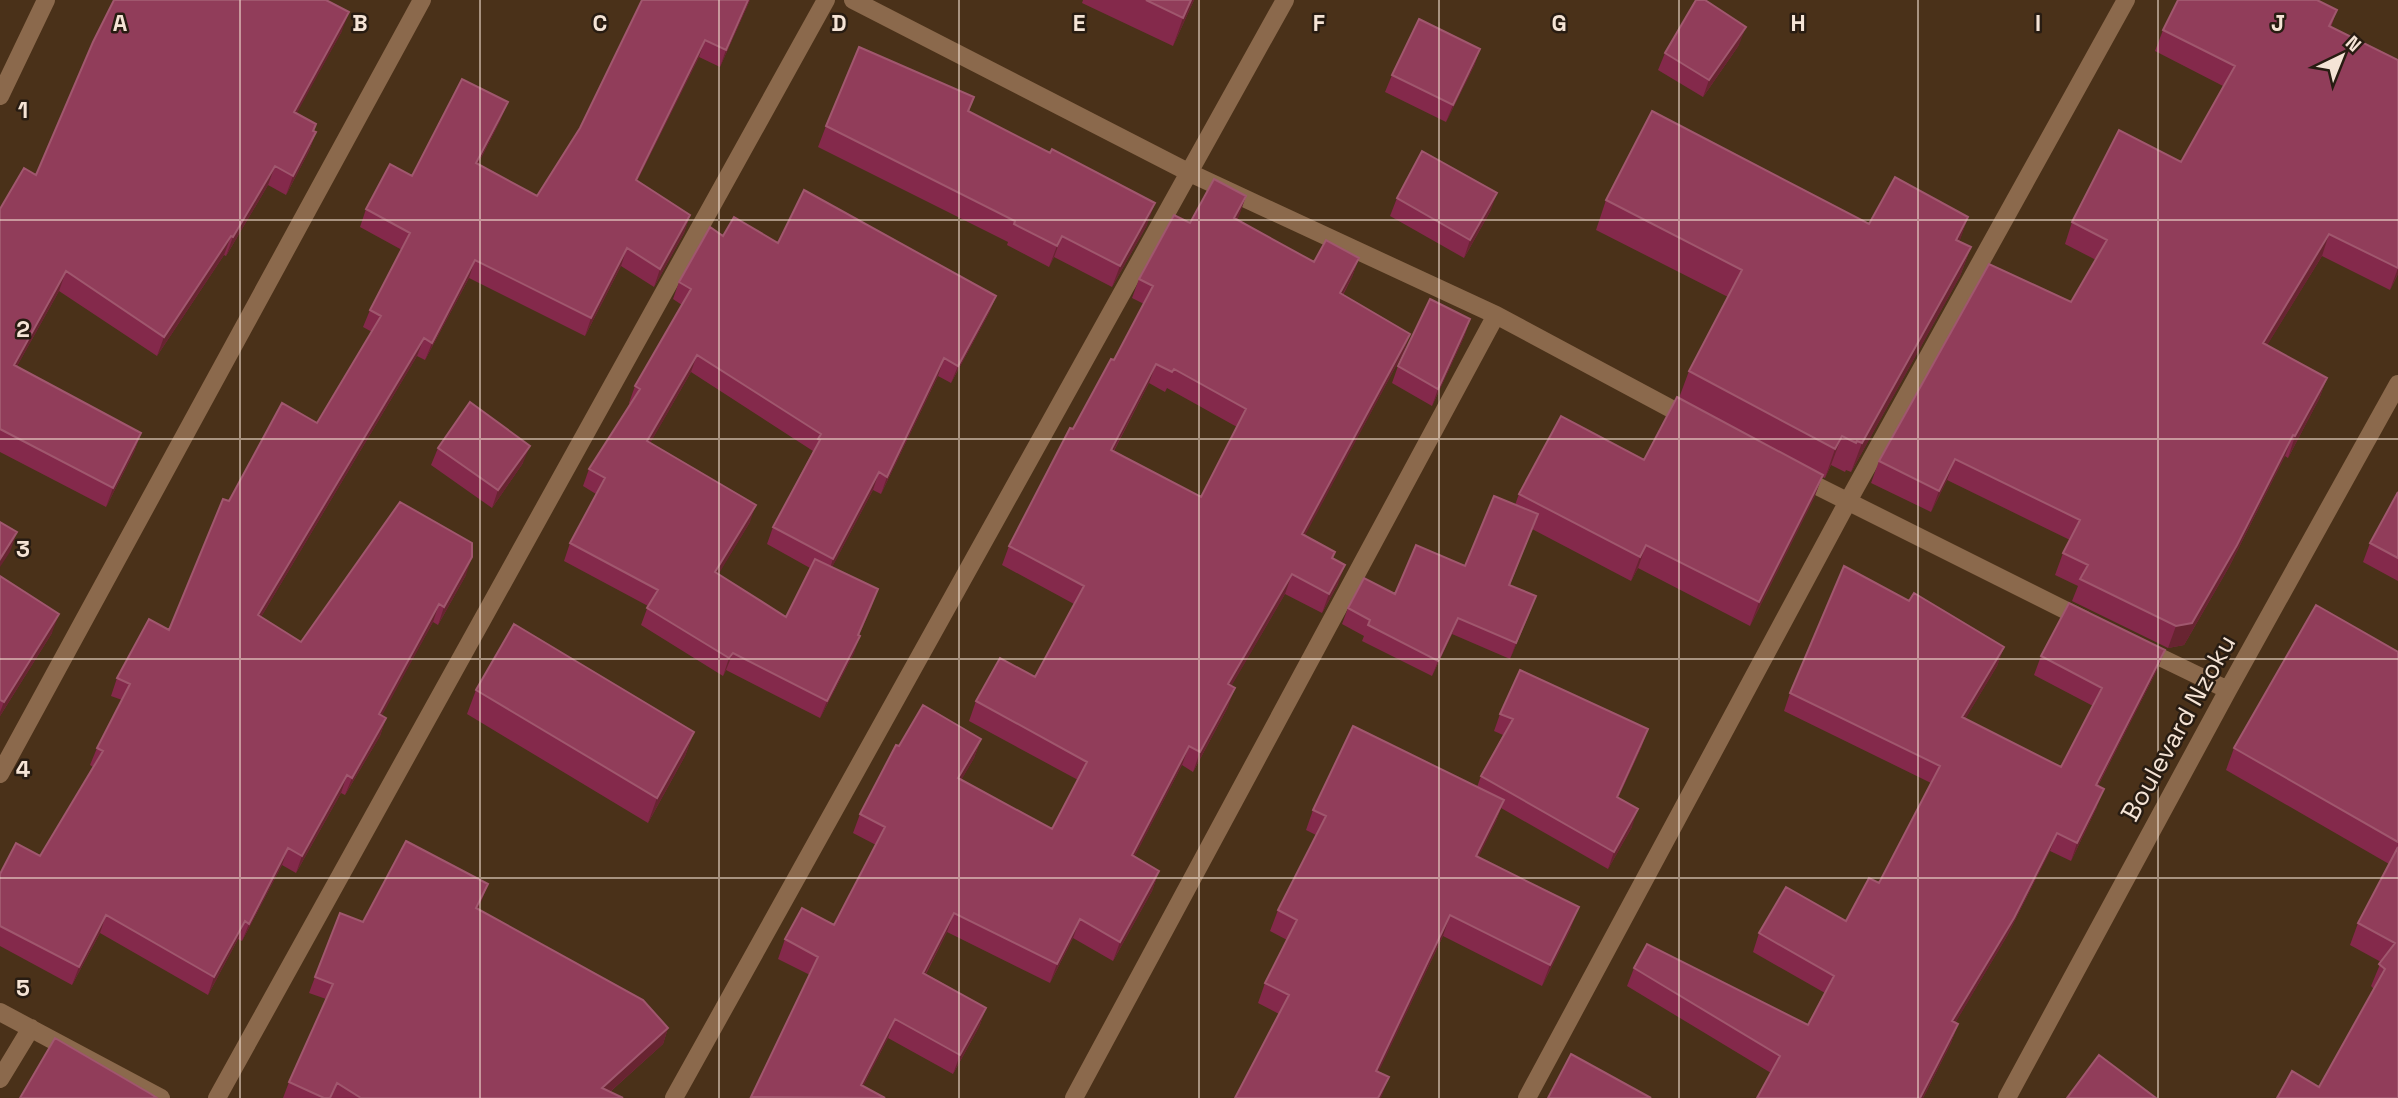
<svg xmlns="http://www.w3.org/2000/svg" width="2398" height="1098" viewBox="0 0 2398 1098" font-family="'Space Grotesk',sans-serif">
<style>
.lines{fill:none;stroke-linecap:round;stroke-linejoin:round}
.minor{stroke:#8b694c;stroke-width:18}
.wall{fill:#84294b;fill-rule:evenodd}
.shaded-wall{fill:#682431}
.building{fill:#913d5a;stroke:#a0576e;stroke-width:2;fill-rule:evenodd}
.grid{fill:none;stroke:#f5e4d6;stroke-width:2;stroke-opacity:0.55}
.labels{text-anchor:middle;stroke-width:5;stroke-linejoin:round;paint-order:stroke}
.street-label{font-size:26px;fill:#f5e4d6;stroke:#281c12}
.grid-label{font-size:23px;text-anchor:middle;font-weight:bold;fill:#f5e4d6;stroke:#281c12;stroke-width:5;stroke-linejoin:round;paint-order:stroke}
</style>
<rect width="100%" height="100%" fill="#4a3119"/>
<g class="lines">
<!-- minor -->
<path class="minor" d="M853,0L1190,173L1496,315L1692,420
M0,96L46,0
M1797,476L2085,620
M2141,648L2228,690
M0,774L422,0
M0,1012L161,1098
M0,1079L31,1028
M217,1098L826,0
M674,1098L1285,0
M1074,1098L1496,315
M1527,1098L1847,503L2126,0
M2007,1098L2228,690L2398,384"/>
</g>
<!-- wall -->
<path class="wall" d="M642,0H750L720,67L699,57L637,181L690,215L684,233L654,287L621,266L585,336L469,278L425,360L417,356L261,617L301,642L466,575L438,625L433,622L381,716L386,718L380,736L345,795L341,793L296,873L282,865L242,941L238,939L208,995L100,933L72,985L0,946V874L40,856L93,767L90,765L97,748L122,700L111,696L117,678L169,630L229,501L317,423L372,332L363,327L370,310L402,250L360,227L366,209L412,176L501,119L478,164L537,196L580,128Z
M1083,0H1194L1173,46L1082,3Z
M2337,10L2331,27L2398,60V274L2390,290L2322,256L2267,345L2327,378L2319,399L2288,458L2285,456L2229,567L2184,645L2168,648L2072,601L2078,586L2055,575L2063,553L2070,540L1947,480L1931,512L1871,483L1879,461L2071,302L2096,260L2065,244L2072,222L2181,162L2223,86L2155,51L2163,30Z
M342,31L296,113L316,132L309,151L286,195L268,185L226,256L224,255L157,356L59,291L17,366L141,433L134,452L106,507L0,452V209L36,175Z
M1739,45L1703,97L1658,70L1665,53Z
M1480,49L1474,66L1446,122L1385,92L1392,75Z
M974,97L969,111L1147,225L1112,287L1054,257L1049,267L1007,245L1008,242L818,147L826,126Z
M1246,196L1237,220L1314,262L1359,258L1352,277L1343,295L1410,334L1403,353L1304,536L1333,558L1338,584L1322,613L1285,594L1231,686L1228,707L1193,772L1182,765L1134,857L1159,871L1152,891L1113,961L1073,938L1050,983L947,932L926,974L986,1008L979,1027L953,1074L888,1038L863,1086L885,1098H751L810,975L778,959L785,939L834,925L876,845L853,833L860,814L899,746L981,739L974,758L961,780L1052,829L1078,780L969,721L976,701L1035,677L1074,604L1002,565L1009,546L1073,429L1114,360L1144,304L1132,298L1139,279L1190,223ZM1149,383L1165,392L1167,388L1237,427L1201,497L1114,451Z
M1397,198L1491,210L1464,258L1390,216Z
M1606,200L1869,224L1968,217L1959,242L1971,247L1960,276L1851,472L1846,470L1845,472L1831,465L1825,478L1822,477L1814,498L1750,626L1638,568L1631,581L1532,529L1510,585L1530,612L1510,659L1452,634L1432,676L1362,641L1364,636L1342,624L1348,608L1395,594L1465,566L1515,505L1519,494L1644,460L1679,398L1689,371L1728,297L1596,230Z
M723,236L778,243L996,296L989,313L951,383L938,376L881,494L873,490L832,567L872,606L859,635L854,653L820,718L726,670L723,676L641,625L648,606L564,561L570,543L596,494L583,486L589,469L630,404L629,403L635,386L682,305L673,299L679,282ZM691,372L813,451L773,527L767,544L810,568L786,617L718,574L750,522L650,443Z
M1470,319L1464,337L1432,406L1392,383L1398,366Z
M438,448L523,463L492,508L431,465Z
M2398,492V581L2363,562L2370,543Z
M0,576L52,633L0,716Z
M1909,601L2004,647L1997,666L1965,719L2061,767L2093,706L2034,675L2041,656L2158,668L2098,786L2097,807L2071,861L2050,851L2007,936L1955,1023L1958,1024L1951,1043L1923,1098H1757L1771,1073L1627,986L1634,968L1808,1025L1825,993L1753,952L1759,933L1846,921L1879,883L1931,783L1784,711L1790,693Z
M2398,652V1098L2319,1087L2374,989L2371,986L2381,962L2350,945L2358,923L2389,864L2226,770L2234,748Z
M476,690L694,732L685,756L648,823L467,714Z
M1500,714L1642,746L1618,798L1632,827L1608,869L1501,808L1496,821L1478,857L1571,928L1542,986L1443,936L1378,1072L1381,1098L1279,1014L1258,1003L1265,983L1287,940L1270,931L1278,910L1316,835L1306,830L1313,810L1477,787L1481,776L1503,735L1494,731Z
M488,884L478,909L668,1028L663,1044L610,1092L623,1098H283L289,1082L326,999L309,993L315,977L363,922Z"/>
<!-- shaded-wall -->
<path class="shaded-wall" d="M748,0H750L720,67L726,50Z
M1191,0H1194L1173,46L1183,18Z
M349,12L342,31L287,131L294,112Z
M1746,27L1739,45L1703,97L1709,80Z
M705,40L699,57L629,197L636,180Z
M1480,49L1474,66L1446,122L1453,105Z
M508,102L501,119L469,181L476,163Z
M316,132L309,151L286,195L293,176Z
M275,166L268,185L226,256L233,237Z
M1497,193L1491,210L1464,258L1470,240Z
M1246,196L1239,216L1227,238L1234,218Z
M1155,203L1147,225L1112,287L1120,266Z
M690,215L684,233L654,287L660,269Z
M1968,217L1958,246L1956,240Z
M2329,234L2322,256L2255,365L2263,343Z
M231,236L224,255L157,356L164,337Z
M1062,236L1054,257L1049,267L1057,246Z
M1971,247L1960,276L1851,472L1862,443Z
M627,248L621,266L585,336L591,318Z
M1359,258L1352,277L1333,312L1340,293Z
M475,260L469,278L425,360L432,343Z
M2398,268V274L2390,290Z
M66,271L59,291L7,384L14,365Z
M996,296L989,313L951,383L958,366Z
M1470,319L1464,337L1432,406L1438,389Z
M1410,334L1403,353L1295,554L1302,534Z
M424,338L417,356L252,632L258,615Z
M697,355L691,372L641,459L647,441Z
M944,358L938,376L881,494L887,477Z
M1156,364L1149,383L1104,469L1111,450Z
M2327,378L2319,399L2288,458L2295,436Z
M141,433L134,452L106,507L113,488Z
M2293,435L2285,456L2229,567L2184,645L2168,648L2176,626Z
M1842,436L1831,465L1825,478L1835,449Z
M530,446L523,463L492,508L498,490Z
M1955,459L1947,480L1931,512L1939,491Z
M879,472L873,490L827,577L833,559Z
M1823,475L1814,498L1750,626L1759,602Z
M756,505L750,522L709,590L715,572Z
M17,532L10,552L0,567V559Z
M1646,545L1638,568L1631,581L1640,557Z
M472,557L466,575L438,625L444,607Z
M1345,565L1338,584L1322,613L1329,594Z
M1292,574L1285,594L1221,704L1228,684Z
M878,589L872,606L851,652L858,635Z
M1536,596L1530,612L1510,659L1516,643Z
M439,604L433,622L373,732L379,714Z
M59,614L52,633L0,716V712L4,702Z
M1458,618L1452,634L1432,676L1438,661Z
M860,636L854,653L820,718L827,701Z
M2004,647L1997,666L1955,736L1962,717Z
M2165,650L2158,668L2089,803L2096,785Z
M733,653L726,670L723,676L729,658Z
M1235,688L1228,707L1193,772L1200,752Z
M386,718L380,736L345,795L352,778Z
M1648,729L1642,746L1610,815L1617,797Z
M694,732L685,756L648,823L657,798Z
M981,739L974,758L951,798L958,778Z
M1189,746L1182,765L1125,875L1132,855Z
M347,775L341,793L296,873L302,856Z
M2104,789L2097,807L2071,861L2077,843Z
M1504,800L1496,821L1469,877L1476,856Z
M1638,809L1632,827L1608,869L1614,852Z
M2057,833L2050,851L2007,936L1945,1040L1952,1021Z
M288,848L282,865L242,941L249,924Z
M1159,871L1152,891L1113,961L1120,942Z
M488,884L482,900L470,924L476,908Z
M1579,907L1571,928L1542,986L1550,965Z
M954,913L947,932L916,992L923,973Z
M106,915L100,933L72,985L79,967Z
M1450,915L1443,936L1369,1092L1376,1071Z
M1080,919L1073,938L1050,983L1057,964Z
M245,921L238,939L208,995L214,977Z
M986,1008L979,1027L953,1074L960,1055Z
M895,1019L888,1038L857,1098L861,1085Z
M1958,1024L1951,1043L1923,1098H1920Z
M668,1028L663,1044L603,1098L602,1088Z
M1389,1077L1381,1098H1378Z"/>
<!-- building -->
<path class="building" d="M114,0H326L349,12L294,112L316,124L313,131L316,132L293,176L275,166L233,237L231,236L164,337L66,271L14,365L141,433L113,488L0,429V209L24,168L36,175L93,42Z
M642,0H748L726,50L705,40L636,180L690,215L660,269L627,248L591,318L475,260L432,343L424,338L258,615L301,642L400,502L472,543V557L444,607L439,604L379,714L386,718L352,778L347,775L302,856L288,848L249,924L245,921L214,977L106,915L79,967L0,926V874L16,843L40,856L103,751L97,748L130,684L117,678L149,619L169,630L223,499L229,501L282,403L317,423L381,316L370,310L410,233L366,209L390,164L412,176L462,79L508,102L476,163L537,196L580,128Z
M1146,0H1191L1183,18Z
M1696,0H1705L1746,27L1709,80L1665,53Z
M2178,0H2317L2337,10L2329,26L2398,60V268L2329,234L2263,343L2327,378L2295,436L2293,435L2237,545L2192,623L2176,626L2080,579L2088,565L2063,553L2080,520L1955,459L1939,491L1879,461L1989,264L2071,302L2107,240L2072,222L2119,130L2181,162L2235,66L2163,30Z
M1419,19L1480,49L1453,105L1392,75Z
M859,47L974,97L968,111L1050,153L1052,149L1155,203L1120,266L1062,236L1057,246L1014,224L1015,221L826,126Z
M1652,111L1869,224L1895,177L1968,217L1956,240L1971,247L1862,443L1857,441L1856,443L1842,436L1835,449L1689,371L1742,270L1606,200Z
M1422,151L1497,193L1470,240L1397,198Z
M1214,179L1246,196L1234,218L1314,262L1326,240L1359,258L1340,293L1410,334L1302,534L1335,552L1332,558L1345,565L1329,594L1292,574L1228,684L1235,688L1200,752L1189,746L1132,855L1159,871L1120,942L1080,919L1057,964L954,913L923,973L986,1008L960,1055L895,1019L861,1085L885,1098L751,1097L818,957L785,939L802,908L834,925L885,827L860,814L896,745L899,746L923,705L981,739L958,778L1052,829L1087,762L976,701L1000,658L1035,677L1084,586L1009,546L1070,428L1073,429L1111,359L1114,360L1153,286L1139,279L1174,215L1190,223ZM1156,364L1172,372L1174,369L1246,409L1201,497L1111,450Z
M804,190L996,296L958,366L944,358L887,477L879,472L833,559L773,527L820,440L818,439L821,434L697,355L647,441L756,505L715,572L786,617L815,559L878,589L858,635L860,636L827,701L733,653L729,658L647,608L658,590L570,543L605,478L589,469L640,389L635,386L691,289L679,282L710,227L723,236L734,217L778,243Z
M1430,299L1470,319L1438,389L1398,366Z
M1677,397L1823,475L1759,602L1646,545L1640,557L1519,494L1561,416L1644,460Z
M470,402L530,446L498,490L438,448Z
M2398,492V558L2370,543Z
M1494,496L1538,514L1509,585L1536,596L1516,643L1458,618L1438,661L1368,625L1370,620L1348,608L1364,578L1395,594L1416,545L1465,566Z
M0,522L17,532L0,559Z
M1844,566L1909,601L1914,593L2004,647L1962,717L2061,767L2102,688L2041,656L2069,603L2165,650L2096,785L2104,789L2077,843L2057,833L2014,918L1952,1021L1958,1024L1920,1098H1757L1780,1056L1634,968L1647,944L1808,1025L1834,976L1759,933L1786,887L1846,921L1869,878L1879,883L1940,766L1790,693Z
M0,576L59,614L4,702L0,700Z
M2316,605L2398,652V842L2234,748Z
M514,624L694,732L657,798L476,690Z
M1520,670L1648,729L1617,797L1638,809L1614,852L1481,776L1513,719L1500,714Z
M1353,726L1504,800L1476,856L1579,907L1550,965L1450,915L1376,1071L1389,1077L1378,1098H1235L1289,995L1265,983L1297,920L1278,910L1326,816L1313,810Z
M406,841L488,884L476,908L643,1000L668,1028L602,1088L623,1098H361L337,1083L330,1098H324L289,1082L333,984L315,977L340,913L363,922Z
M2398,847V1098H2277L2292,1071L2319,1087L2385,969L2379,964L2395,943L2358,923Z
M55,1038L151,1094L157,1098H20Z
M1571,1054L1651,1098H1548Z
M2099,1055L2156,1098H2067Z"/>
<!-- grid -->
<path class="grid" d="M240,0V1098M480,0V1098M719,0V1098M959,0V1098M1199,0V1098M1439,0V1098M1679,0V1098M1918,0V1098M2158,0V1098M0,220H2398M0,439H2398M0,659H2398M0,878H2398"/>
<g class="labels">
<!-- street labels -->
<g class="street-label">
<text transform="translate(2178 728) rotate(-61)" y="9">Boulevard Nzoku</text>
</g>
</g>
<g class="grid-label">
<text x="120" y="31">A</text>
<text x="360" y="31">B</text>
<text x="600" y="31">C</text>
<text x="839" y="31">D</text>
<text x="1079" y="31">E</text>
<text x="1319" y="31">F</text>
<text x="1559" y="31">G</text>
<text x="1798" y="31">H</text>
<text x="2038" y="31">I</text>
<text x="2278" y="31">J</text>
<text x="23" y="118">1</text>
<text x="23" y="337">2</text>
<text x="23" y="557">3</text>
<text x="23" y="777">4</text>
<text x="23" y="996">5</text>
</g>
<!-- north arrow -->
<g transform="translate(2342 56) rotate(43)" stroke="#281c12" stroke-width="5" paint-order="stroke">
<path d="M0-5L12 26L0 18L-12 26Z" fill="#f5e4d6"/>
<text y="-10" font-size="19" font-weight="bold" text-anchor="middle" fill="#f5e4d6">N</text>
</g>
</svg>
